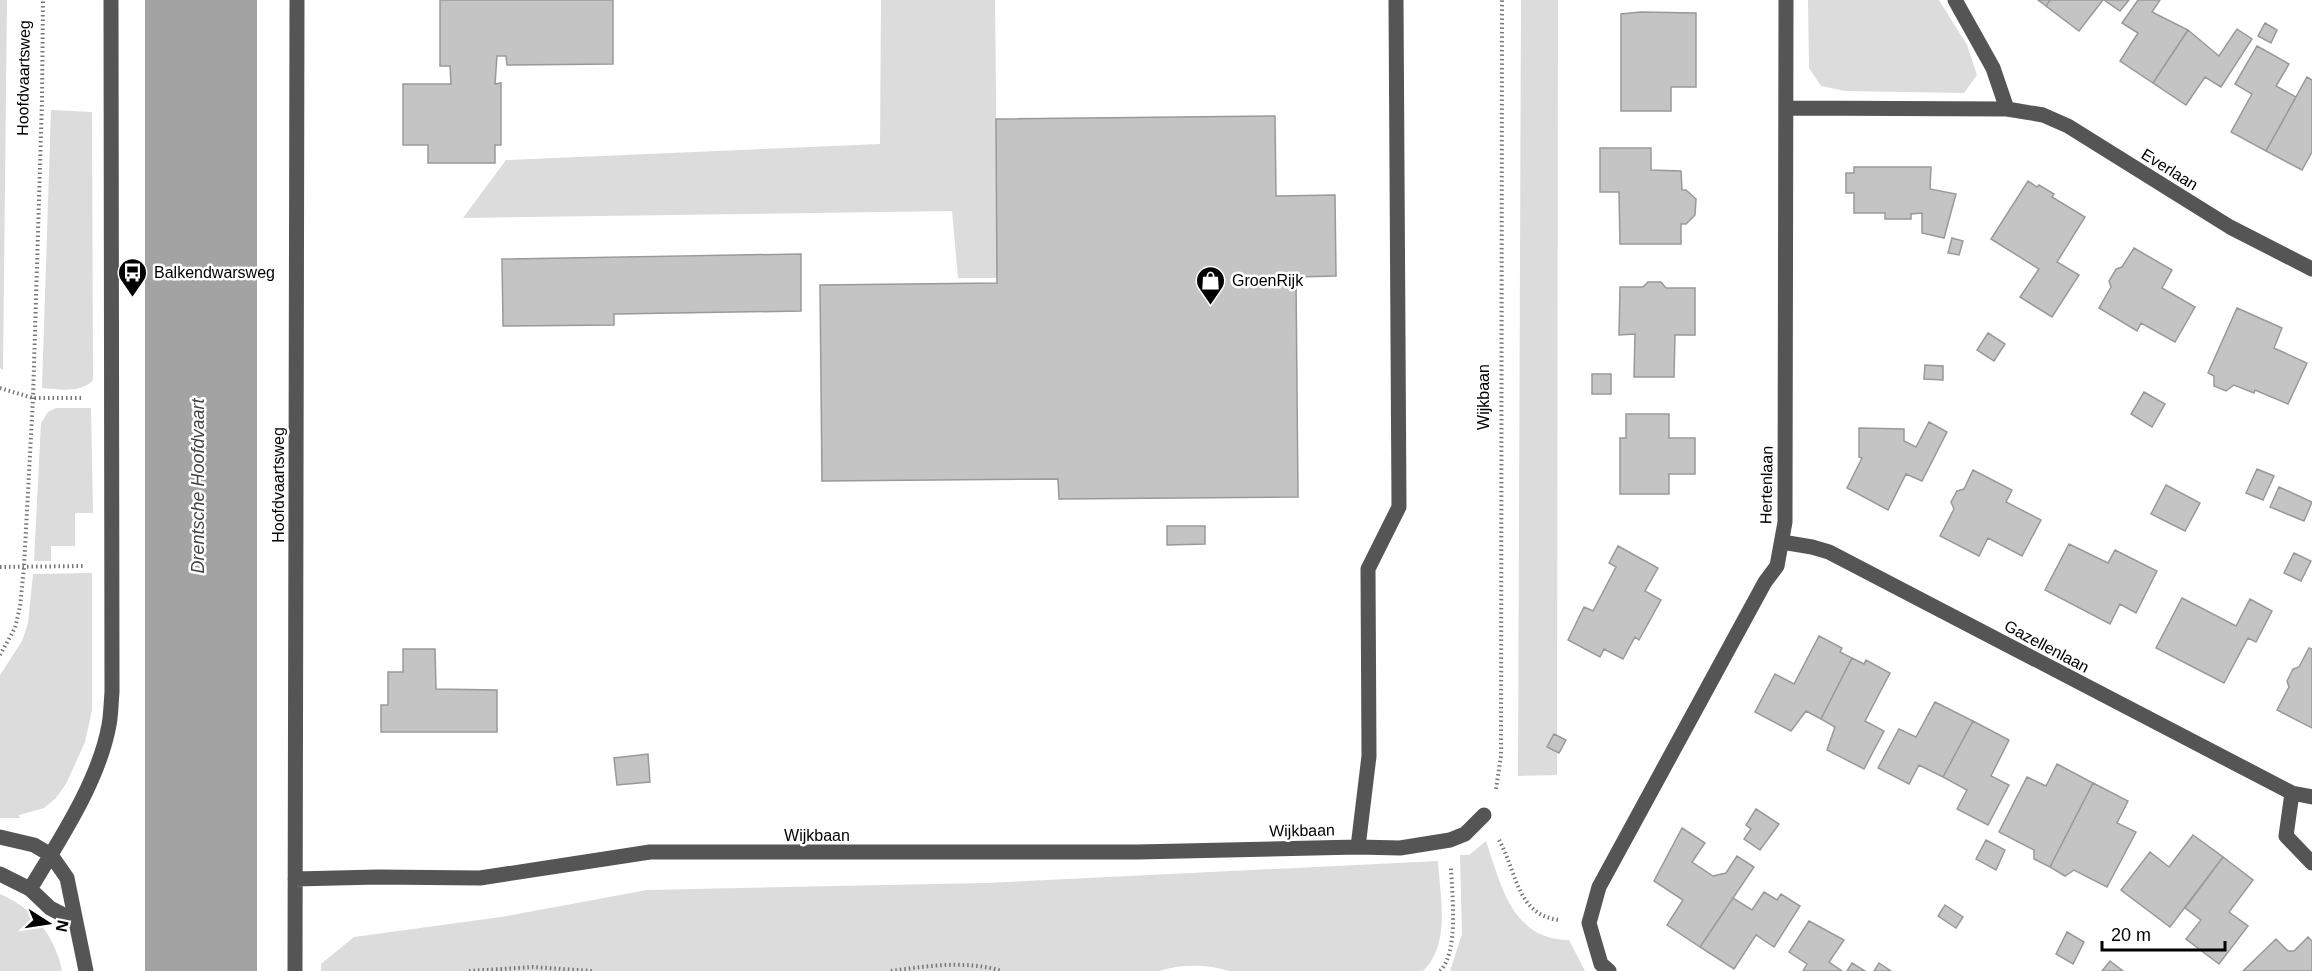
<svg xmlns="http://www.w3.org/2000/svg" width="2312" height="971" viewBox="0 0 2312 971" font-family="Arial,sans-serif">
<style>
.green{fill:#dcdcdc}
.water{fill:#a3a3a3}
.building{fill:#c4c4c4;stroke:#999;stroke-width:1.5}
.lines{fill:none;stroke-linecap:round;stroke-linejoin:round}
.path{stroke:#777;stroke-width:4;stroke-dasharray:1.5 3;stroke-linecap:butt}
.minor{stroke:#555;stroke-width:15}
.labels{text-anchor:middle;stroke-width:5;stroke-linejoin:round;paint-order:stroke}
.street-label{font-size:16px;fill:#000;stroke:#fff}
.poi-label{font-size:16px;fill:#000;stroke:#fff;text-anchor:start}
.water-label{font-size:18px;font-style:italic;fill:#444;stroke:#fff}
</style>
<rect width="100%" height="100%" fill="#fff"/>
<!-- green -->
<path class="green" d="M0,0H7L3,370L0,368Z
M881,0H995L998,278H958L952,211L463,218L506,160L880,144Z
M1521,0H1558L1557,775L1518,776Z
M1808,0H1939L1967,45L1977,75L1964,93L1845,91L1821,86L1809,68Z
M51,110L92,112L93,380C80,394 59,389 42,388Z
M56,408H91L93,513H75V546H51V561H34L41,423L48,412Z
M92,573V710L85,742L66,784L56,798L44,808L19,815L20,818H0V675L22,641L28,623L33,574Z
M1486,841C1501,885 1512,940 1569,940L1585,971H1450L1462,934L1460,855H1469Z
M1438,861C1440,895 1451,945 1423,971H1229C1208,964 1180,964 1159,971H321V964L354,937L501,917L647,890L985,883Z
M0,894C32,907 56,937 62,971H0Z"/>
<!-- water -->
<path class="water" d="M145,0H257V971H145Z"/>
<!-- building -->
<path class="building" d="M440,0H613V64L507,65L506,56H497L495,84L501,83V145H495V163H428V145H403V84H451L450,66H440Z
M2038,0H2050L2046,6Z
M2050,0H2103L2079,31L2046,6Z
M2104,0H2129L2120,11Z
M2138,0H2160L2152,12L2188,30L2153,83L2120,61L2138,33L2122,23Z
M1641,12L1696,13V87H1671V111H1621V14Z
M2265,23L2277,30L2271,43L2258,36Z
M2237,29L2252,39L2221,87L2205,77L2186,105L2153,83L2188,30L2219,56Z
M2257,46L2289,64L2276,86L2296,97L2266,151L2231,132L2252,94L2235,84Z
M2307,77L2312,80V152L2302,170L2266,151Z
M1275,116L1276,196L1335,195L1336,276L1296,277L1298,497L1059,499L1058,479L822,481L820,285L997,283L996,119Z
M1600,148H1651V170L1681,171L1682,190H1686L1696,199L1695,215L1686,224H1681V244H1620L1619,192H1600Z
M1854,167H1931L1930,189L1956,194L1944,238L1922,233V213L1911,214V219H1885V213H1854V193H1846V173H1854Z
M2028,181L2037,187L2039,185L2054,194L2052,197L2085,217L2057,262L2079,275L2052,317L2020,297L2039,269L1991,239Z
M1952,238L1963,241L1959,255L1948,253Z
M2134,248L2172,270L2162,288L2195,307L2175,342L2141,323L2137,331L2099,308L2111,287L2109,281L2116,269L2122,267Z
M801,254V311L614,314V325L503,326L502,259Z
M1648,282H1661L1666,288H1695V335H1675L1674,377H1634L1635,334L1619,335L1620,287H1643Z
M2237,308L2282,328L2274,348L2307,363L2288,404L2255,390L2254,393L2234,385L2226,391L2214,386V376L2208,373Z
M1988,333L2005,344L1994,361L1977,350Z
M1925,365L1943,366V380L1924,379Z
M1592,374H1611V394H1592Z
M2144,392L2165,404L2152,427L2131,414Z
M1626,414H1669V438H1695V474H1669V494H1620V438H1626Z
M1929,422L1947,432L1922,481L1906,474L1888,510L1847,488L1862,458L1859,457V428L1904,429V441L1916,447Z
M2257,469L2274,476L2263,500L2246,493Z
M1973,470L2012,490L2006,502L2041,520L2022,556L1988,538L1979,556L1940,536L1954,509L1951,502L1957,491L1964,489Z
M2166,485L2200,503L2185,531L2151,514Z
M2279,487L2312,502L2304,521L2270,507Z
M1167,526H1205V544L1167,545Z
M2069,544L2108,563L2115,550L2157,571L2136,613L2120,604L2110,624L2045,590Z
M1618,546L1658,568L1645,591L1661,600L1639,640L1635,637L1623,659L1604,649L1600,657L1568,640L1584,607L1593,611L1616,567L1609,563Z
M2294,553L2311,561L2301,581L2284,573Z
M2182,598L2236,626L2250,599L2272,611L2256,642L2248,638L2224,683L2156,648Z
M1819,636L1842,648L1840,652L1852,658L1821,719L1806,711L1791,731L1755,712L1775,674L1794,684Z
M2309,648L2312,649V728L2277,710L2289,687L2287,681L2293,669L2299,667Z
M403,649H435L436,689L497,690V732H381V705H388V672H403Z
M1852,658L1864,664L1866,660L1890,673L1865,721L1884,731L1864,769L1827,750L1835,727L1821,719Z
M1935,702L1973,721L1943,777L1919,765L1909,784L1878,768L1899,729L1916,737Z
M1973,721L2009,740L1991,776L2009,785L1988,825L1957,809L1967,790L1943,777Z
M1554,734L1566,740L1559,753L1547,747Z
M648,754L650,782L617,785L614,758Z
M2057,764L2093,783L2050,867L2034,859V850L1999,832L2027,777L2046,786Z
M2093,783L2128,801L2117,823L2136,832L2107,887L2074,870L2065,876L2050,867Z
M1756,809L1779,824L1760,850L1744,839L1751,829L1746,825Z
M1682,828L1705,843L1692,862L1713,876L1726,873L1737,856L1754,867L1700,947L1667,925L1683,900L1654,881Z
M2193,835L2223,857L2170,927L2121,890L2150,852L2169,867Z
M1986,840L2005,850L1996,870L1976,859Z
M2223,857L2253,880L2229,912L2248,926L2219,964L2186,939L2201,920L2185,908Z
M1764,892L1777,900L1781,894L1800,906L1774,947L1756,935L1734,969L1700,947L1733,898L1752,910Z
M1945,905L1963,917L1956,928L1938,916Z
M1809,921L1844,940L1829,962L1842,971H1803L1807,964L1789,952Z
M2067,932L2084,942L2073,964L2056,954Z
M2308,937L2312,941V971H2243L2276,939L2288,951H2294Z
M2110,961L2123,971H2102Z
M1852,963L1865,971H1847Z
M1879,963L1891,971H1874Z"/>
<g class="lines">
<!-- path -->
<path class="path" d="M0,388L33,398H82
M0,567L83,566
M0,655L15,628L20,607L24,567L33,398L42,100L43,0
M1496,789L1501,756L1502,0
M1499,840C1517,872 1517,917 1561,920
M469,971L533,967L592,971
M891,971C927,966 966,960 1002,971
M1440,971C1459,952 1452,894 1451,868"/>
<!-- minor -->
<path class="minor" d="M1955,0L1993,68L2007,109L2043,115L2068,126L2230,227L2312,269
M1787,108L2007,109
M1782,542L1812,547L1829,552L2292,793L2286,836L2312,863
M2292,793L2312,797
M0,837L34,845L51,855L67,878L86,971
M1358,847L1369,756L1368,569L1399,507L1396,0
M0,874L30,889L50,908L75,921
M295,879L378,877L480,878L650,852H1138L1358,847L1400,848L1450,840L1465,834L1484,815
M30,889C59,841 99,781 109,725C111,715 111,703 112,692L111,0
M295,971L297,0
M1609,971L1601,964L1589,923L1599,887L1765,582L1777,566L1785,522L1786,0"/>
</g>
<!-- icons -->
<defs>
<symbol id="bus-pin" viewBox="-11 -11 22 30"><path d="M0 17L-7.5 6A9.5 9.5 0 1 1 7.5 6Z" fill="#000" stroke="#fff"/><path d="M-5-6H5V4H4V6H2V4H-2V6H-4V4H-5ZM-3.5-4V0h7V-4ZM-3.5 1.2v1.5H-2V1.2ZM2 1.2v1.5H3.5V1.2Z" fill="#fff"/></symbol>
<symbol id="shop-pin" viewBox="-11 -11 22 30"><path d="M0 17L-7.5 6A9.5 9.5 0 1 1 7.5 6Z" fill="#000" stroke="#fff"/><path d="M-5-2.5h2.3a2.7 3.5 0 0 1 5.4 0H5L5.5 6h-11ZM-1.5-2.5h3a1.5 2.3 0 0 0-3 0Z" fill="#fff"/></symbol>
</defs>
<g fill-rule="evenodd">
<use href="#bus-pin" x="116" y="256" width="33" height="45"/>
<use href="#shop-pin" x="1194" y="264" width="33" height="45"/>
</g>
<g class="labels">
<!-- street labels -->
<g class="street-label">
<text transform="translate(23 78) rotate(-89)" y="6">Hoofdvaartsweg</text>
<text transform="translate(2170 169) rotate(32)" y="6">Everlaan</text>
<text transform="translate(1483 397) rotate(-90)" y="6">Wijkbaan</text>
<text transform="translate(278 485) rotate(-90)" y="6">Hoofdvaartsweg</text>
<text transform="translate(1766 485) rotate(-89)" y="6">Hertenlaan</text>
<text transform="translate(2047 646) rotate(28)" y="6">Gazellenlaan</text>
<text transform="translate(1302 830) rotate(-1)" y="6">Wijkbaan</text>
<text x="817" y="841">Wijkbaan</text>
</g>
<!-- poi labels -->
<g class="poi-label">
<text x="154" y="278">Balkendwarsweg</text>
<text x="1232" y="286">GroenRijk</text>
</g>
<!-- water labels -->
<g class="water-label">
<text transform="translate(198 486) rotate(-90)" y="6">Drentsche Hoofdvaart</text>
</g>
</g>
<!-- north arrow -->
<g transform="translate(48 923) rotate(102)" stroke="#ffffff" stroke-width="4.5" paint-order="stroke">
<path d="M0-4.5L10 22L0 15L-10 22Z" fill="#000000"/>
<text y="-9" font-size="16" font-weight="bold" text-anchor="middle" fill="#000000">N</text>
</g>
<!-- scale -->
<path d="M2102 941v9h123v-9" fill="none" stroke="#000000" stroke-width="3"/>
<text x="2111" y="941" font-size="18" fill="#000000" stroke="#ffffff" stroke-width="4.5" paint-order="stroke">20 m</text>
</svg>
